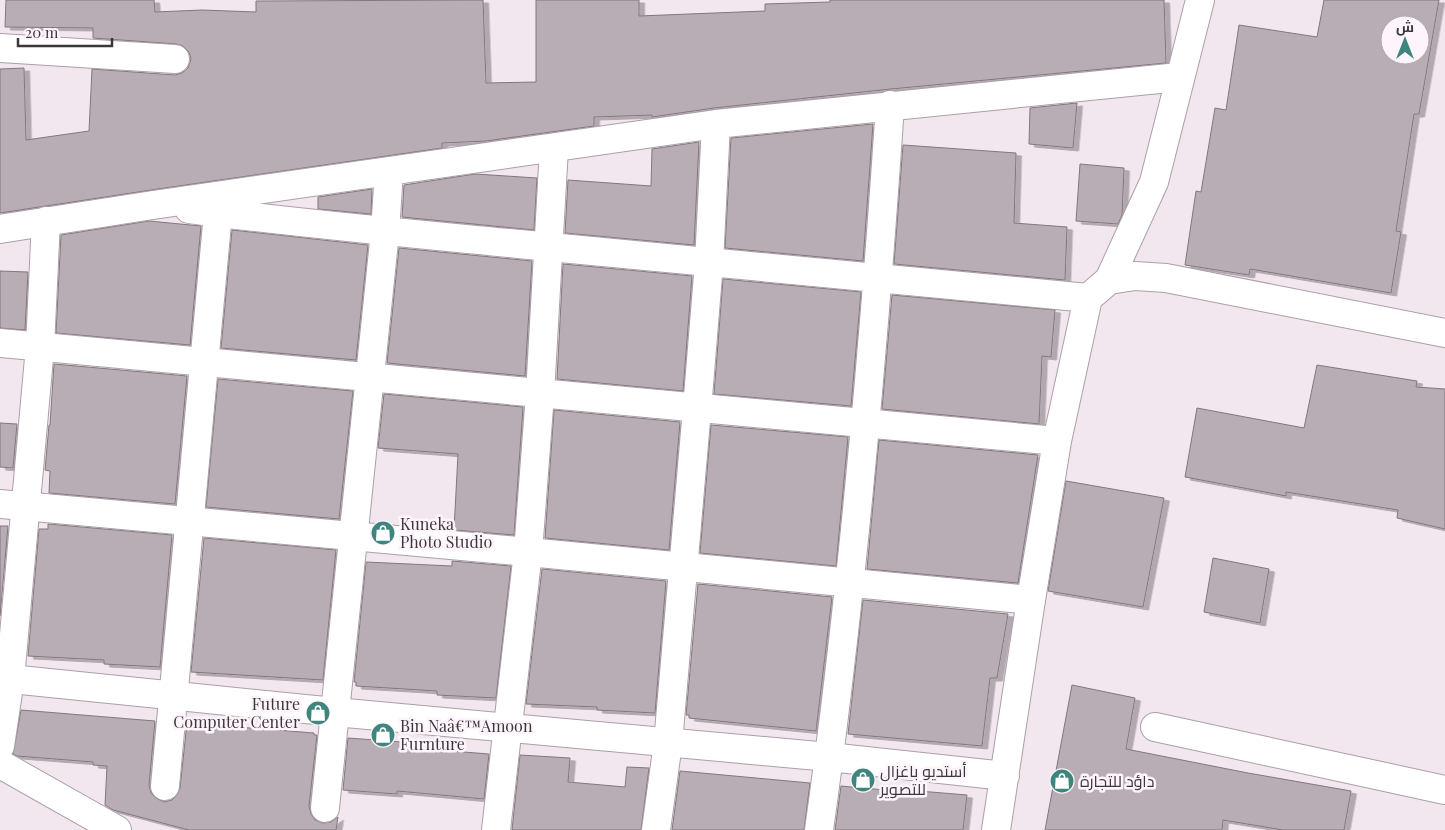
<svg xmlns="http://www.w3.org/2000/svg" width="1445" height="830" viewBox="0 0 1445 830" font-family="'Playfair Display',Cairo,serif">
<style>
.building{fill:#b8adb5;stroke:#81777f;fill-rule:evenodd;filter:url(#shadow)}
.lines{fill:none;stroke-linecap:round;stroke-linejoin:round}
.minor-casing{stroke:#ab9fa8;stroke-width:30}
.major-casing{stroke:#ab9fa8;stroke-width:30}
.minor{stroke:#fff;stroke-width:28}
.major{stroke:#fff;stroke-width:28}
.labels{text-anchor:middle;stroke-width:5;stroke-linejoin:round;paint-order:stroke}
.poi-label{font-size:16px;fill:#3c373b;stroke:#fef4fc;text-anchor:start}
</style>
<defs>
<filter id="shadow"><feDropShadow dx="5.5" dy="3" stdDeviation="0" flood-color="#0004"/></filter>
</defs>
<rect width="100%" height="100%" fill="#f2e6ef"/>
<!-- building -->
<path class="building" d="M6,0H154L155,12L202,10L256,12V1L483,0L486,83L536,82V0H639V16L765,11V4L830,2V0H1164L1166,63L891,89L714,108L652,117V115L594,117V126L486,141L442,143V148L151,190L0,213V69L24,68L26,140L89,131L92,69L175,75L182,73L188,68L191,59L189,52L183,46L176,44L93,38V28L5,27Z
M1324,0H1439L1419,114H1414L1396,231L1401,232L1391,293L1250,269L1249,275L1185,265L1196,191L1201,192L1215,108L1226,110L1239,25L1317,37ZM1390,25H1420V55H1390Z
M1077,103L1073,148L1029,144L1030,108Z
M873,124L863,261L725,248L731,138Z
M699,142L694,245L565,233L568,180L651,186L652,149Z
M903,145L1016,153L1014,223L1067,227L1065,280L894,264Z
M1080,164L1124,168L1122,215L1118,224L1076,221Z
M475,174L537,178L534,230L402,217L404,185Z
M372,189L371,214L318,209V197Z
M149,221L201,226L190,345L56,333L61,235Z
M232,230L368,245L356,360L221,348Z
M399,248L532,261L525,376L387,363Z
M563,264L692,276L683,391L557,379Z
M0,271L28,272L25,330L0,328Z
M723,279L861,292L851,406L714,394Z
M892,295L1055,310L1051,357L1042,356L1039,424L882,409Z
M54,364L187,376L175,504L49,493L50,471L45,470L49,425H50Z
M1317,365L1417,381L1416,387L1445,389V529L1397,518L1398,510L1286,492V496L1185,477L1197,408L1304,428Z
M218,379L353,391L339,519L206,507Z
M384,394L523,407L514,535L454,530L458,454L378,448Z
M554,410L680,422L669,550L545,538Z
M0,423L17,424L13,468L0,467Z
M711,425L848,437L836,566L700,553Z
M879,440L1038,455L1018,583L867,569Z
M1066,481L1164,498L1143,607L1048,591Z
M48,524L172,535L160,667L104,664V660L28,656L39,529H48Z
M0,526H8L0,616Z
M204,538L336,550L323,680L191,672Z
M1213,558L1269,569L1260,623L1204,612Z
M452,561L511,566L496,698L437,695V691L356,686V682H354L366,562L452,566Z
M542,569L666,581L655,713L597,710V707L526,704Z
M698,584L832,597L816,731L689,718V715H686Z
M863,600L1008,614L997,678H990L982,746L848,734Z
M1072,685L1135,698L1126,749L1248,773L1351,791L1344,830H1283L1223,820L1222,830H1045Z
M21,710L155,721L149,785L151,793L156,798L164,802L172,800L177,795L180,788L187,723L314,733V735H317L309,806L311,814L315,820L323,823L331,822L338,817L336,830H189L113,810L105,805L107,766L93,765V762L17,756L13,754Z
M348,738L402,742L401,747L489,754L484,799L397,791V794L343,790Z
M520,755L570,758L568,782L625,787L627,767L649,768L641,830H512Z
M680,771L810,783L804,830H672Z
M841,786L907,792V790L967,795L963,830H835Z"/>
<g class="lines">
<defs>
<path id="minor" d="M0,48L175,59
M189,209C309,225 429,235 550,247C729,264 908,280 1088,298
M0,229L153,205L716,124L1179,77
M1109,280L1135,276L1166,278L1445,333
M0,343L1057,441
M1031,600L1057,441L1088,298L1109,280L1154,182L1200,0
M1155,727L1445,790
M0,746L10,679L40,347L46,221
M0,764L117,830
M165,786L218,213
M325,808L385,232L389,171
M496,830L528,552L540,394L554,148
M656,830L668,743L697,409L709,263L716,124
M819,830C853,589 874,347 890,105"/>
<path id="major" d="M0,504L528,552L1031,600L996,830
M0,678L335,712L829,757L1005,776"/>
</defs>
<!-- minor casing -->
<use href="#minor" class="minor-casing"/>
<!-- major casing -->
<use href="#major" class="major-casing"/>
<!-- minor -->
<use href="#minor" class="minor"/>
<!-- major -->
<use href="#major" class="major"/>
</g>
<!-- icons -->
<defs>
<symbol id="shop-disc" viewBox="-11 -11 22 22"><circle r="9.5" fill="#3e857e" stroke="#fef4fc"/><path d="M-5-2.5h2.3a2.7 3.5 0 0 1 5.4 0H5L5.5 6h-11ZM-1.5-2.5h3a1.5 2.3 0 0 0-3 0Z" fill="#fff"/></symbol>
</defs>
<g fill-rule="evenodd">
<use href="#shop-disc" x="369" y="519" width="28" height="28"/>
<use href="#shop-disc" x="304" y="699" width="28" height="28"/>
<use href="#shop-disc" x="369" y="721" width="28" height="28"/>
<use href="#shop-disc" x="849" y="766" width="28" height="28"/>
<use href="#shop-disc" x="1048" y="767" width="28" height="28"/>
</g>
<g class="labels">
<!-- poi labels -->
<g class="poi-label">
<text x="400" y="530">Kuneka<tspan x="400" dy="18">Photo Studio</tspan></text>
<text x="300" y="710" text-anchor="end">Future<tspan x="300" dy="18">Computer Center</tspan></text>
<text x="400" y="732">Bin Naâ€™Amoon<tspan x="400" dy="18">Furnture</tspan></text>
<text x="880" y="777">أستديو باغزال<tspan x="880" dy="18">للتصوير</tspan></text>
<text x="1080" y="787">داؤد للتجارة</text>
</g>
</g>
<!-- north arrow -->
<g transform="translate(1405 40)"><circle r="24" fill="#fef4fc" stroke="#b0a8af"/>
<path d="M0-4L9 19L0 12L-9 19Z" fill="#3e857e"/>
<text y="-8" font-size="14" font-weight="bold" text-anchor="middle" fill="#3c373b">ش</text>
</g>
<!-- scale -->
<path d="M18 38v8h94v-8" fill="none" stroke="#3c373b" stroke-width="2.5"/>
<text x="25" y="38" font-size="15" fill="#3c373b" stroke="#fef4fc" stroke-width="4" paint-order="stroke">20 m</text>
</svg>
